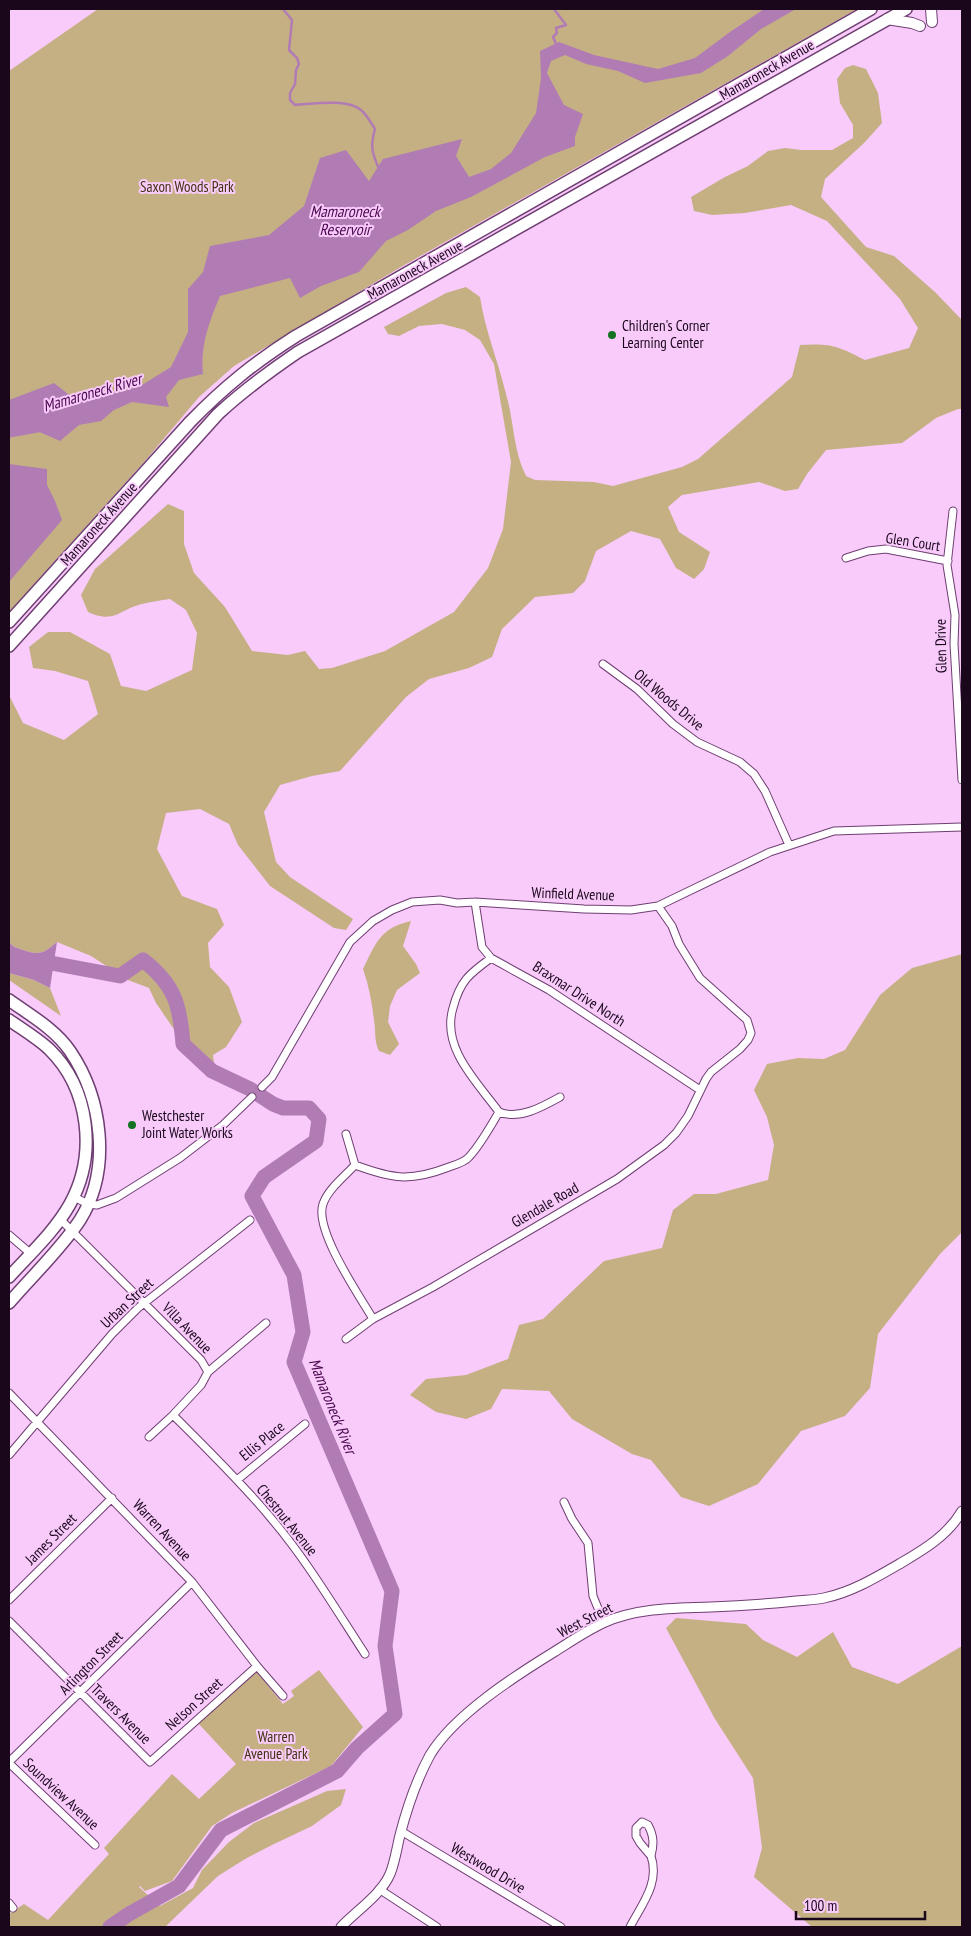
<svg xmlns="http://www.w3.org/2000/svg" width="971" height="1936" viewBox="0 0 971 1936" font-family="'PT Sans Narrow',sans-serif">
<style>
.green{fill:#c5b084}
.water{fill:#b17cb4}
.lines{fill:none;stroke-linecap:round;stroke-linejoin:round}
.stream{stroke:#b17cb4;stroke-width:2.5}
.river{stroke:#b17cb4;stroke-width:15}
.minor-casing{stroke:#6f3e72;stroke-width:9}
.tertiary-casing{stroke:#6f3e72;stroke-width:11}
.secondary-casing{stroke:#6f3e72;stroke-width:12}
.primary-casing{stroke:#6f3e72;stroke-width:14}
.minor{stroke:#fff;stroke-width:7}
.tertiary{stroke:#fff;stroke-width:9}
.secondary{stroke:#fff;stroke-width:10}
.primary{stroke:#fff;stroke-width:11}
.poi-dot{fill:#137322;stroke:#f8cbfa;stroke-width:2}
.labels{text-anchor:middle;stroke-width:4;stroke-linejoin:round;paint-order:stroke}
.street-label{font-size:15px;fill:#1a071c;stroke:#f8cbfa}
.park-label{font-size:15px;fill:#403111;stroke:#f8cbfa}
.poi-label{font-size:15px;fill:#1a071c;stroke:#f8cbfa;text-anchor:start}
.water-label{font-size:16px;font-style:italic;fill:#4c0951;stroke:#f8cbfa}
</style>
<rect width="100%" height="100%" fill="#f8cbfa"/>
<!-- green -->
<path class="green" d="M98,9H857L401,267L234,366L199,397L145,461L9,612V71Z
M853,65L866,69L878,93L882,123L864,143L825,179L821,197L866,247L894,256L935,292L962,320V409H958L936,418L902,443L826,450L807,474L798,489L785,491L759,482L682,495L668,507L679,532L710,552L704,569L694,579L676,568L660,539L631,531L596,551L585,581L573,593L535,597L502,629L492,657L469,668L429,679L406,697L340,771L312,776L280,785L264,812L276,862L290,877L353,919L346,930L334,928L270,886L238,845L229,824L200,809L166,813L157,849L182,896L217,909L224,925L208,943L210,967L229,987L242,1022L226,1047L213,1055L216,1080L206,1076L156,1003L149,988L128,980L91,956L57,942C44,953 40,956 23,950C17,948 13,947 9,942V695L23,723L64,740L98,714L88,681L55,671L33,668L29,647L48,632H70L110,654L121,686L146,691L192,670L197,633L186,610L170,599C160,600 151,602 142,604C118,610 115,624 88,612L81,595L95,569L168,504L184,511V544L194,573L225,607L252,651L288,655L305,651L319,669L332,668L385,651L454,612L488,568L503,529L511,462L494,364L480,340L465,330L442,324L419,326L399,336L388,334L384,327L446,293L466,287L480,297C485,330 498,361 506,394C514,421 513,450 526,476L535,480L594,482L613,486L682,467L698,459L792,377L800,345C832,343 837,346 865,360L909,348L918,328L900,299L827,221L791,205L745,213L712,215L694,211L691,197L725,177L748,166L768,151L785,148L802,150H832L853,138V125L840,103L837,79L845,68Z
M411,921L403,946L416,964L420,973L397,990L390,1006L388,1022L399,1044L390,1055L379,1051C374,1041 376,1032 374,1020C372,1003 369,986 363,969C376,943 380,928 411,921Z
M962,954V1232L940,1254L878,1334L870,1388L845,1416L801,1431L758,1484L709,1506L681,1497L651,1460L632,1454L572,1419L549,1391L502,1389L491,1409L466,1419L436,1412L410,1395L426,1379L466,1375L508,1359L519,1325L543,1319L604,1261L662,1248L673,1210L694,1194H716L768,1180L774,1145L767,1117L754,1090L767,1064L798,1058L824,1059L845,1050L880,995L912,968Z
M9,973L34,980L50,988L61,1016L9,980Z
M676,1618L746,1624L763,1640L797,1657L833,1632L852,1667L898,1684L962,1646V1927H812L754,1877L762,1848L753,1778L715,1719L666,1628Z
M319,1670L363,1727L331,1766L232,1813L212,1826L172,1881L145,1891L140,1886L139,1887L160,1906L193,1888L202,1870L229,1842L254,1823L327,1791L346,1789L341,1805L312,1826L272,1845L245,1859L218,1876L165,1927H9V1914L24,1904L48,1920L109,1854L104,1848L172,1774L199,1799L236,1764L198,1723L256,1671L283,1704L294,1696L291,1691Z"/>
<!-- water -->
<path class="water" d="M764,9H796L761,29L728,56L701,73L645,83L618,71L586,64L565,55L551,61L547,73L564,105L583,114L575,137V146L545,157L471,197L436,211L408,230L386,241L359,272L321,286L300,298L290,278L220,296C209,322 200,346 203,374L179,380L166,397L169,407L132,402L114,410L101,421L79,425L60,441L21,424L9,428V400L54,383L72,397L121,392L142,385L171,367L188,332V289L203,272L210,246L269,235L304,206L320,158L346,150L369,181L383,159L462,139L456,156L469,177L491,169L511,153L536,113L541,78L540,51L559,42L594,55L658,69L695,58L730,32Z
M9,464L47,469V485L55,501L62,520L9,582Z
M9,942C13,947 17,948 23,950C40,956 44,953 57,942L50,988L34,980L9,973Z"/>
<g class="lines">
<!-- stream -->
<path class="stream" d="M283,9L292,20L289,50L297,58L299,64L296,70L295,84L290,93V100L295,105C313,104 347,98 361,110C367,115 371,123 375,129C370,146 372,153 379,169
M554,9L566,25L556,28L557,33L553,37L556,44"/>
<!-- river -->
<path class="river" d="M9,430L48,423
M9,962L51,963L120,976L143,960C175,985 180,1005 183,1044L212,1071L250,1089L273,1104L283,1108H309L319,1119L316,1141L264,1177L252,1196L294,1275L303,1332L294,1362L392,1591L385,1646L395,1714L357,1748L337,1771L221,1830L179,1886L129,1914L110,1927"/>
<defs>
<path id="minor" d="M953,511L947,565L955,615L954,644L962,780
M846,558L868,551L886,549L948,561
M603,664L637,689L673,724L697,742L740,762L754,774L765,791L789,845
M475,902L482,947L491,958L549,990L700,1090
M262,1087L272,1077L350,942L373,921L392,910L412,902L440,900L457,903L475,902L584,909L631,910L658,906L770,852L834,831L962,827
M499,1112C519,1120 542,1107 560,1097
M346,1134L355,1165
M74,1197L88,1204L97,1205L116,1198L180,1158L223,1125L252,1097
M60,1219L201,1360L208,1372
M9,1235L30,1253
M373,1319C359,1295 314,1230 323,1204C328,1189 345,1176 355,1165C393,1179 410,1182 449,1167C455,1165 465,1162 469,1157C481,1144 490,1127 499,1112C477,1082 441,1048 453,1008C460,981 469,974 491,958
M346,1339L373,1319L433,1287L617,1179L664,1145L676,1133L688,1116L706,1079L711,1072L740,1049L748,1040L751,1033L747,1020L700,978L679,944L672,926L658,906
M9,1393L192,1582L257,1666L283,1696
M173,1415C206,1448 240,1481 270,1517C306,1559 335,1608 365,1654
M149,1437L173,1415L201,1385L208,1372L266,1323
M9,1455L112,1334L138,1308L250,1220
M237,1480L305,1424
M564,1502L572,1519L588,1543L593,1596L604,1623
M9,1600L112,1498
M9,1621L150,1762L257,1666
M9,1762L192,1582
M9,1763L95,1845
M642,1822L648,1825C654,1836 654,1844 651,1856L640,1843L636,1836V1828Z
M401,1831L561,1927
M379,1889L437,1927
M9,1903L13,1908
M630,1927C642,1904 660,1883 651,1856"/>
<path id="tertiary" d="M341,1927C356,1911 381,1895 390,1874C395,1862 397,1847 400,1835C407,1808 417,1779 430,1755C454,1715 515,1676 554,1652C570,1642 586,1631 603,1623C636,1608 674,1608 711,1607C739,1606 767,1604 796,1601C805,1600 815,1600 824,1598C852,1592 877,1577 901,1563C925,1549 948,1535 962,1511"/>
<path id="secondary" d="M931,9L932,22
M887,19L912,23L920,26"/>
<path id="primary" d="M9,622L190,422C224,387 255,362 296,336L871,9
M9,646L218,414C243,391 270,371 298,352L906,9
M9,1000C30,1015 55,1029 70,1051C102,1098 112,1169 80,1220C61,1249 32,1276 9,1303
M9,1020C22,1029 37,1038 49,1049C90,1089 97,1155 70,1204C55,1231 30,1254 9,1277"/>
</defs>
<!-- minor casing -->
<use href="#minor" class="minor-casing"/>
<!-- tertiary casing -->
<use href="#tertiary" class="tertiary-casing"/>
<!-- secondary casing -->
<use href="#secondary" class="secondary-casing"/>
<!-- primary casing -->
<use href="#primary" class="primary-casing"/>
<!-- minor -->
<use href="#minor" class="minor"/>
<!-- tertiary -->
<use href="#tertiary" class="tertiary"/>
<!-- secondary -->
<use href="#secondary" class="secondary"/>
<!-- primary -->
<use href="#primary" class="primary"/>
</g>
<!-- markers -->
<g class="poi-dot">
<circle cx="612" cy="335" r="5"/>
<circle cx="132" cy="1125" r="5"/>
</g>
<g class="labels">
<!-- street labels -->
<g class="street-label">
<text transform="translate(767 70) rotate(-30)" y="5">Mamaroneck Avenue</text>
<text transform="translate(415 270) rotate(-29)" y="5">Mamaroneck Avenue</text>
<text transform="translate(99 524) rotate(-48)" y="5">Mamaroneck Avenue</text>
<text transform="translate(913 542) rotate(9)" y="5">Glen Court</text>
<text transform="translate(941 646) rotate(-91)" y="5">Glen Drive</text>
<text transform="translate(669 700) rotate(40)" y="5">Old Woods Drive</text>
<text transform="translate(573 894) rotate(2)" y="5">Winfield Avenue</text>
<text transform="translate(579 994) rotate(33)" y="5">Braxmar Drive North</text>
<text transform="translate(545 1205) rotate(-30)" y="5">Glendale Road</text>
<text transform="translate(127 1303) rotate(-43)" y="5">Urban Street</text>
<text transform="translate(187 1328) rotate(46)" y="5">Villa Avenue</text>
<text transform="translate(262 1441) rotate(-39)" y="5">Ellis Place</text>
<text transform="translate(287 1520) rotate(51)" y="5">Chestnut Avenue</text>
<text transform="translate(162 1530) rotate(47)" y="5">Warren Avenue</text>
<text transform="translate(51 1539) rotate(-45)" y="5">James Street</text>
<text transform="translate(585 1620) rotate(-27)" y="5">West Street</text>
<text transform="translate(91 1663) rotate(-45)" y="5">Arlington Street</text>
<text transform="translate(194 1704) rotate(-42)" y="5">Nelson Street</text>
<text transform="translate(121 1714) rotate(45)" y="5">Travers Avenue</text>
<text transform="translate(61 1794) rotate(43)" y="5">Soundview Avenue</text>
<text transform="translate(488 1868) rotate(31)" y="5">Westwood Drive</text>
</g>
<!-- park labels -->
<g class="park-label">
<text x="187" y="192">Saxon Woods Park</text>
<text x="276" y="1742">Warren<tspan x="276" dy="17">Avenue Park</tspan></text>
</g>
<!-- poi labels -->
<g class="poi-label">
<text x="622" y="331">Children's Corner<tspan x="622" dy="17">Learning Center</tspan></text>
<text x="142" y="1121">Westchester<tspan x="142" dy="17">Joint Water Works</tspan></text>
</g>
<!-- water labels -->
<g class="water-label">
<text x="345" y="217">Mamaroneck<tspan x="345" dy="18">Reservoir</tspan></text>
<text transform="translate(92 392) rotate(-16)" y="6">Mamaroneck River</text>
<text transform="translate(333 1406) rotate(68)" y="6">Mamaroneck River</text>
</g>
</g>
<!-- border -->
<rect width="971" height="1936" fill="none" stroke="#1a071c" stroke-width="20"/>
<!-- scale -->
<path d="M796 1911v8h129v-8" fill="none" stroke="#1a071c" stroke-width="2.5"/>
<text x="804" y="1911" font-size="15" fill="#1a071c" stroke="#f8cbfa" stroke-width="4" paint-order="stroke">100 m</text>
</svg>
